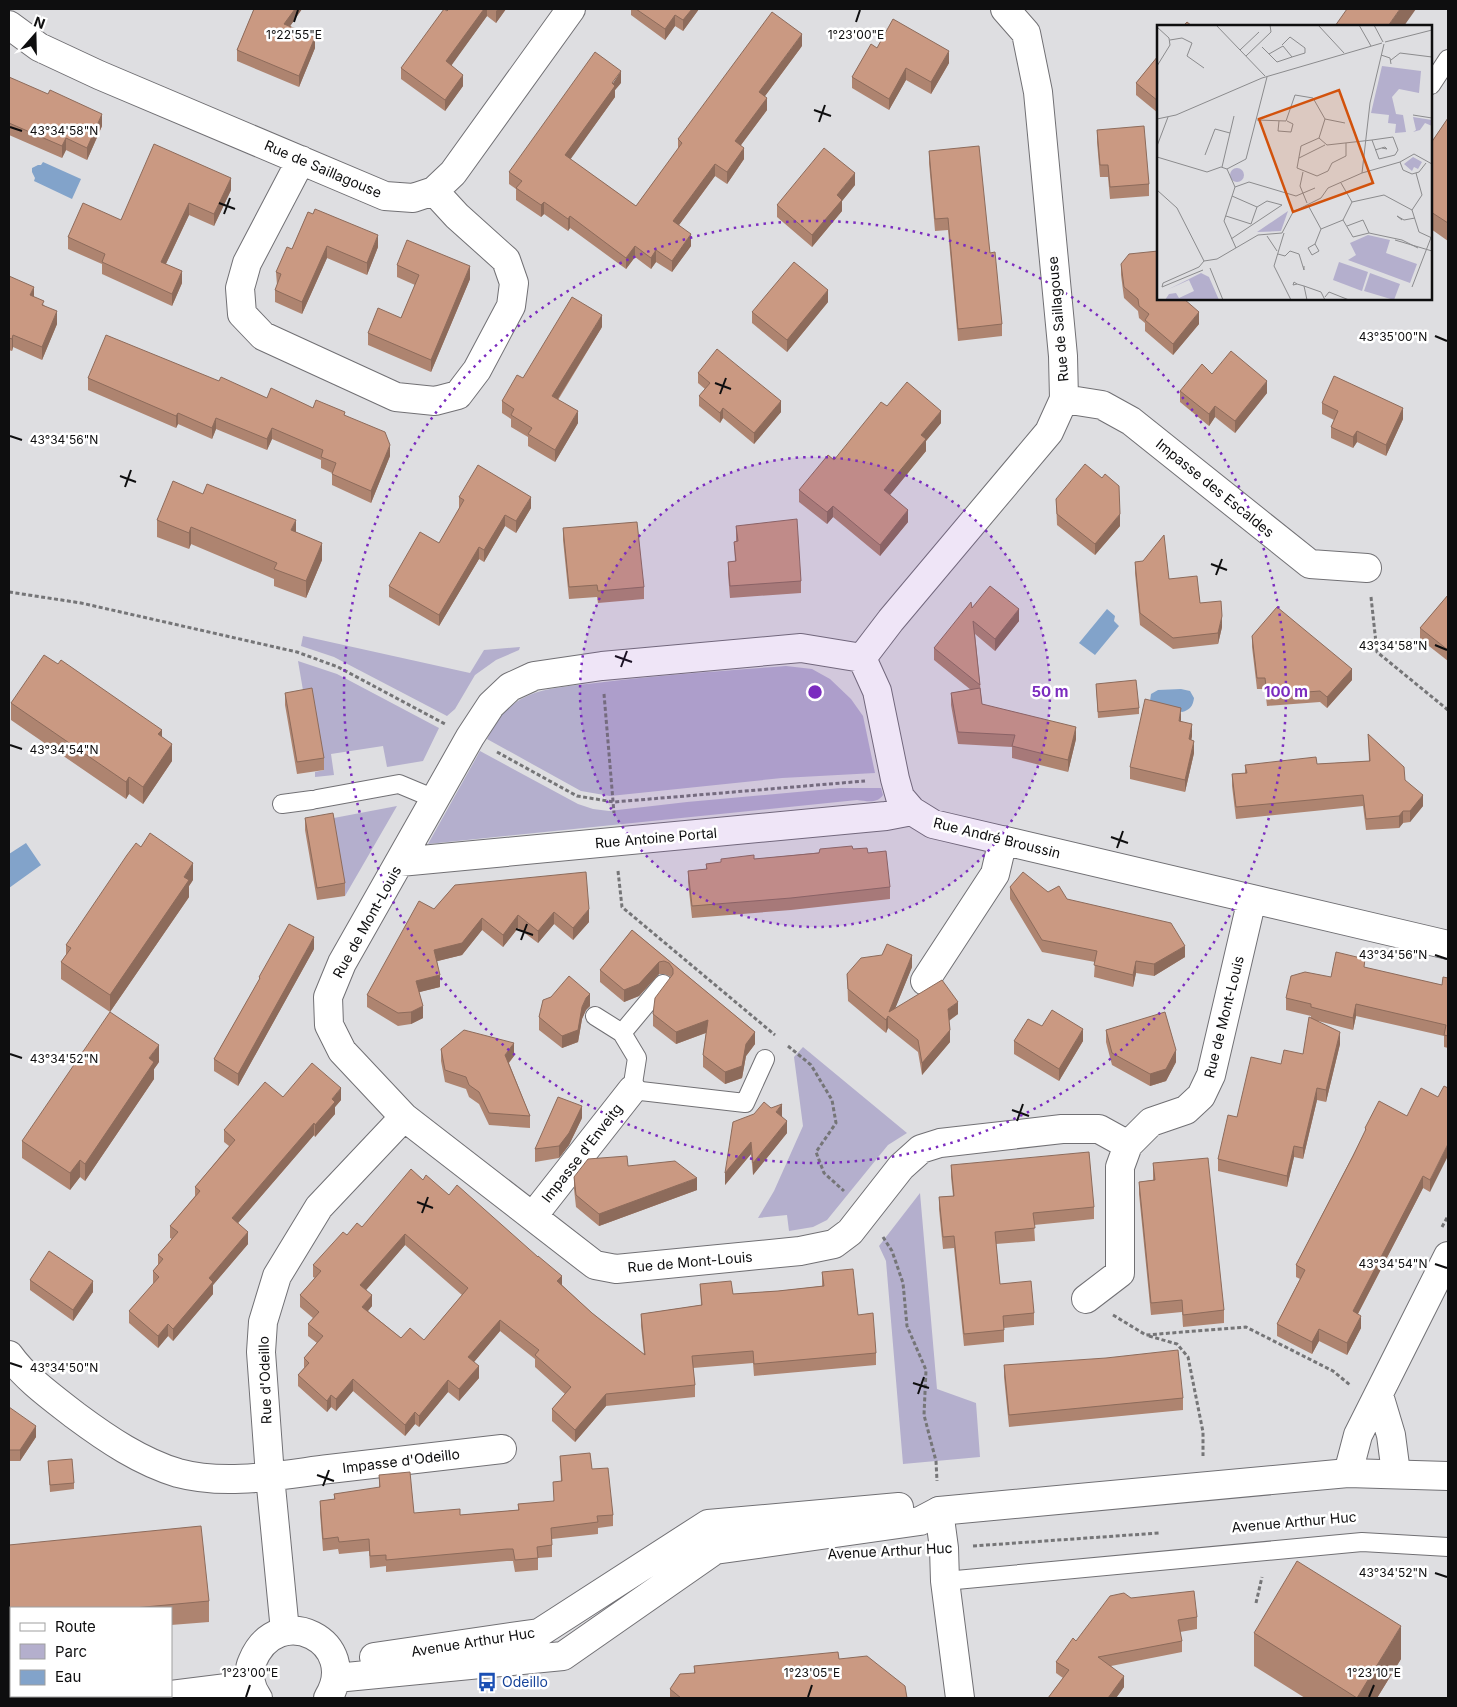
<svg xmlns="http://www.w3.org/2000/svg" width="1457" height="1707" viewBox="0 0 1457 1707" font-family="Inter,sans-serif">
<style>
.green{fill:#b4afcd}
.water{fill:#82a3ca}
.lines{fill:none;stroke-linecap:round;stroke-linejoin:round}
.service-casing{stroke:#717074;stroke-width:20}
.minor-casing{stroke:#717074;stroke-width:30}
.tertiary-casing{stroke:#717074;stroke-width:30}
.path{stroke:#757577;stroke-width:3;stroke-dasharray:4 2.5;stroke-linecap:butt}
.service{stroke:#fff;stroke-width:18}
.minor{stroke:#fff;stroke-width:28}
.tertiary{stroke:#fff;stroke-width:28}
.wall{fill:#ae8470;fill-rule:evenodd}
.shaded-wall{fill:#8d6b5b}
.building{fill:#ca9982;stroke:#8d6b5b;fill-rule:evenodd}
.ticks{fill:none;stroke:#0e0e0f;stroke-width:2}
.ring{fill:none;stroke:#7b2cbf;stroke-width:2.5;stroke-dasharray:2.5 5}
.labels{text-anchor:middle;stroke-width:5;stroke-linejoin:round;paint-order:stroke}
.street-label{font-size:14px;fill:#0e0e0f;stroke:#fff}
.transit-label{font-size:14px;fill:#164399;stroke:#fff;text-anchor:start}
.inset-road{fill:none;stroke:#8b8b8d;stroke-width:1}
.view{fill:#d2520c;fill-opacity:0.15;stroke:#d2520c;stroke-width:2.5}
.inset-edge{fill:none;stroke:#0e0e0f;stroke-width:2.5}
.ticks-label{font-size:12px;text-anchor:middle;fill:#0e0e0f;stroke:#fff;stroke-width:5;stroke-linejoin:round;paint-order:stroke}
.centre{fill:#7b2cbf;stroke:#fff;stroke-width:2.5}
.ring-label{font-size:15px;text-anchor:middle;font-weight:bold;fill:#7b2cbf;stroke:#fff;stroke-width:5;stroke-linejoin:round;paint-order:stroke}
</style>
<rect width="100%" height="100%" fill="#dedee1"/>
<!-- green -->
<path class="green" d="M303,636L470,673L484,650L520,647L519,650L496,660L475,675L455,709L447,716L334,657L301,646Z
M298,661L337,674L439,728L423,761L387,767L383,746L331,754L334,775L315,777V772L324,770L305,702Z
M786,666L812,669L830,679L851,699L863,716L875,773L782,778L610,796L581,791L487,739C495,722 505,709 521,699C543,687 572,686 596,683C659,675 723,671 786,666Z
M480,751L578,804L593,809L609,811L687,802L841,788H881L883,795C877,804 867,801 857,800L428,844Z
M397,806L345,896L333,826L318,821Z
M803,1047L907,1133L888,1145L827,1220L813,1227L789,1231L787,1215L758,1218L774,1191L803,1126L794,1057Z
M920,1193L937,1389L976,1403L980,1457L903,1464L886,1261L879,1246Z"/>
<!-- water -->
<path class="water" d="M43,162L81,179L72,199L34,181L35,178L32,172V168L38,165H41Z
M1107,609L1115,616L1114,621L1119,626L1095,655L1079,643Z
M1181,689L1190,691L1194,698C1193,706 1190,710 1182,712L1150,701L1151,694L1158,690Z
M26,843L41,865L9,888V854Z"/>
<g class="lines">
<defs>
<path id="service" d="M1431,85L1448,59
M317,799L399,784L435,799
M282,804L312,800
M663,984L622,1033L637,1058L632,1090L745,1103L765,1059
M595,1016L622,1033
M945,1581L1362,1542L1448,1547"/>
<path id="minor" d="M9,25L39,47L99,75L385,196L413,198L434,191L453,173L571,9
M301,160L247,263L240,288L242,314L263,336L396,397L435,401L458,395L477,370L511,306L514,283L506,260L457,216L434,191
M1064,399L1102,405L1131,421L1310,564L1367,568
M862,658L891,620L1049,432L1064,399L1063,356L1038,92L1026,33L1005,9
M400,862L886,816L912,811
M925,981L995,874L1003,840
M1128,1145L1099,1129H1062L940,1143L921,1149L901,1167L850,1232L834,1244L800,1251L616,1269L595,1265L404,1117L342,1051L329,1025L328,997L342,963L470,737L491,705L510,687L534,676L602,666L801,648L862,658L877,691L895,779L900,797L912,811L933,824L1448,945
M533,1216L632,1090
M1086,1299L1120,1273V1167L1128,1145L1151,1122L1186,1110L1201,1096L1211,1075L1252,899
M9,1355C26,1379 53,1398 76,1416C107,1439 141,1462 178,1473C226,1486 280,1475 329,1469C386,1462 444,1456 502,1449
M1379,1395L1391,1435L1396,1473
M1348,1473L1358,1435L1448,1256
M939,1511L944,1548L945,1581L960,1698
M285,1631L270,1476L261,1352L263,1322L277,1276L319,1207L404,1117"/>
<path id="tertiary" d="M374,1657L539,1633L708,1524L899,1507
M336,1678L563,1656L715,1550L920,1521L939,1511L1348,1473L1448,1476
M171,1695L251,1685
M9,1696H11
M146,1698L165,1696
M258,1698C251,1689 247,1673 252,1662C278,1598 362,1643 328,1698"/>
</defs>
<!-- service casing -->
<use href="#service" class="service-casing"/>
<!-- minor casing -->
<use href="#minor" class="minor-casing"/>
<!-- tertiary casing -->
<use href="#tertiary" class="tertiary-casing"/>
<!-- path -->
<path class="path" d="M9,592L81,603L297,652L338,667L445,724
M1371,597L1377,652L1448,710
M604,694L614,813
M497,752L577,796L614,802L865,781
M618,871L622,907L775,1035
M788,1046L811,1065L832,1100L836,1123L816,1152L824,1173L844,1191
M1442,1227L1448,1216
M883,1237L892,1251L903,1283L907,1326L926,1370L924,1415L936,1461L937,1481
M1113,1315L1146,1335L1246,1327L1333,1371L1350,1385
M1149,1336L1177,1344L1188,1357L1203,1432V1456
M973,1546L1159,1533
M1256,1603L1262,1577"/>
<!-- service -->
<use href="#service" class="service"/>
<!-- minor -->
<use href="#minor" class="minor"/>
<!-- tertiary -->
<use href="#tertiary" class="tertiary"/>
</g>
<!-- wall -->
<path class="wall" d="M254,9H302L290,26L315,48L299,87L237,61V50Z
M449,9H506L496,23L487,16L451,65L463,86L445,111L401,79V68Z
M631,9H699L683,31L675,26L665,40L631,15Z
M802,46L765,96L767,110L741,145L744,159L727,184L715,176L679,225L691,246L672,272L656,262L651,269L635,257L626,269L570,228L568,231L544,214L541,217L516,200V189L509,184V172L621,83L615,90V97L570,159L636,206L678,149V139Z
M877,48L949,63L931,94L906,80L889,110L852,88V77Z
M1158,56V113L1136,95V83Z
M9,77L102,126L87,160L66,150L62,158L9,135Z
M1448,118V241L1431,229V143Z
M1097,130L1149,184V196L1110,199L1108,177H1100L1097,142Z
M929,151L990,253L1002,324V336L958,341L948,230L935,231L929,163Z
M855,185L842,201V211L812,247L777,217V205Z
M231,190L214,226L189,215L166,264L182,283L172,306L102,274V264L68,249V237L121,220Z
M308,212L378,247L367,275L327,258L302,314L275,302V290L277,285L276,272L292,249Z
M1121,264L1158,299L1199,324L1173,355L1145,331V323L1139,318L1138,311L1124,298L1121,275Z
M397,265L470,279L431,372L368,345V333L401,318L415,285L397,277Z
M9,276L44,305L57,324L42,360L13,347L12,351L9,350Z
M828,302L787,352L752,323V312Z
M602,327L558,400L578,423L555,462L528,446V437L511,427V419L502,413V401L523,378Z
M698,373L781,412L754,444L723,418L720,423L699,406V396L705,389L698,383Z
M1212,374L1267,393L1235,433L1215,417L1209,426L1180,402V391Z
M88,378L219,381L267,398L345,416L390,456L371,503L332,485V473L321,468V460L272,439L267,450L216,429L212,439L178,424L176,428L88,390Z
M1322,403L1403,419L1386,456L1357,442L1353,448L1331,438V427L1334,420L1322,414Z
M887,406L941,423L926,441V451L890,495L908,522L880,556L833,517L827,524L799,502V490L834,460Z
M1102,478L1120,526L1095,555L1057,525L1056,499Z
M459,497L531,508L516,533L505,526L484,562L479,559L439,626L389,597V586L439,543L459,509Z
M157,520L296,532L322,560L306,598L274,586V579L191,544L189,549L157,537Z
M736,526L801,581V593L730,598L728,574V562L735,561L734,542L736,541Z
M563,528L644,587V599L598,603L597,597L569,599L563,540Z
M1135,562L1169,579L1200,603L1222,627L1218,644L1173,649L1140,625L1135,573Z
M1448,595V661L1420,639V628Z
M972,608L1019,621L995,651L975,634L982,704L1076,739L1068,772L1012,758V747L958,744L951,705V693L971,690L934,660V648Z
M1252,636L1352,680L1327,708L1320,702L1267,706L1265,689H1257L1252,647Z
M1096,684L1139,708V714L1098,718Z
M285,693L324,758V770L297,774L285,705Z
M11,703L162,737L172,761L143,804L129,794L126,799L11,720Z
M1181,721L1192,736L1191,740L1194,753L1185,792L1130,779V767Z
M1368,734L1405,780L1423,806L1410,822L1403,823L1399,828L1366,830L1363,806L1236,819L1232,786V774L1245,773V765L1317,764L1369,761Z
M305,818L345,883V896L317,900L305,830Z
M853,849L868,853L890,887V899L791,910L692,918L688,882V871L706,869V864Z
M193,880L189,886V897L110,1012L61,979V962L66,955V945Z
M455,885L589,922L573,940L554,924L538,943L518,928L503,947L482,930L462,955L437,961L440,987L419,992L423,1018L411,1024L398,1026L367,1007V995L434,909Z
M1010,887L1048,892L1067,899L1185,957L1154,976L1136,973L1133,987L1094,977L1095,962L1042,952L1010,899Z
M632,930L755,1032V1044L746,1056L742,1078L725,1084L703,1067V1055L706,1033L676,1044L653,1026V1014L671,977L669,976L664,974H659L639,996L624,1002L600,982V970Z
M314,949L238,1086L214,1071V1059L259,980V977Z
M912,967L895,1008L958,1014L949,1021L950,1042L922,1075L918,1052L888,1028L886,1033L848,1001L847,974Z
M1365,968L1442,985L1448,978V1048L1444,1047V1036L1356,1016L1353,1030L1318,1021L1340,1044L1326,1102L1317,1100L1303,1159L1294,1157L1287,1187L1218,1171V1159L1237,1117L1281,1064L1303,1054L1311,1016L1286,1010V998Z
M551,997L590,1006L586,1010L582,1019L578,1042L562,1048L539,1030V1017Z
M1106,1030L1176,1062L1166,1081L1150,1086L1112,1065L1106,1042Z
M1014,1041H1083L1059,1081L1014,1054Z
M441,1049L514,1056L509,1063L530,1116V1128L489,1125L479,1104L469,1097L466,1089L445,1082L441,1061Z
M159,1062L154,1069V1079L85,1181L80,1177L70,1190L22,1158V1141Z
M283,1097L341,1100L335,1107V1114L315,1137L314,1135L238,1223L248,1244L213,1285V1294L173,1341L168,1336L158,1348L129,1323V1311L154,1284L153,1283V1271L158,1265V1255L172,1239L170,1238V1226L195,1196V1187L229,1146L224,1142V1130Z
M1438,1097L1430,1192L1423,1188L1358,1314L1361,1328L1347,1355L1319,1341L1312,1354L1277,1336V1324L1300,1279L1296,1277V1265L1365,1132V1128L1407,1116Z
M782,1116L787,1133L753,1175L751,1154L725,1185L733,1122Z
M582,1118L569,1145L559,1158L535,1162V1149Z
M1153,1163L1224,1310V1323L1183,1327L1182,1312L1151,1315L1139,1194V1182L1153,1180Z
M951,1165L1094,1207V1219L1034,1225L1035,1241L996,1244L1000,1284L1034,1313V1325L1004,1328V1342L964,1346L954,1248L943,1249L939,1209V1197L953,1196L951,1177Z
M628,1166L697,1190L599,1226L576,1207L574,1189V1177Z
M423,1180L449,1195L562,1285L592,1313L644,1354L641,1326V1314L701,1305L700,1284L733,1294L778,1291L822,1286V1272L858,1315L876,1353V1365L754,1376L753,1363L693,1368L695,1385V1397L606,1406L575,1442L552,1421V1409L565,1394L535,1367V1359L500,1331L474,1362L479,1378L459,1401L448,1392L419,1427L415,1424L405,1436L353,1391L336,1411L331,1407L327,1412L298,1386V1375L304,1368V1358L317,1343L308,1336V1324L313,1318L300,1307V1295L315,1278L313,1277V1265L347,1235L362,1227ZM405,1245L462,1295L424,1340L401,1338L368,1311L372,1306L366,1290Z
M30,1280L93,1292L73,1321L30,1290Z
M1004,1365L1183,1398V1410L1009,1427L1004,1377Z
M9,1407L36,1437L20,1461H10L9,1460Z
M560,1456L592,1469L613,1515V1526L598,1528V1534L552,1539V1557L538,1558V1570L515,1572L513,1561H507L386,1572V1566L370,1568L369,1551L339,1554L338,1549L323,1551L320,1513V1501L334,1499V1494L379,1488V1475L414,1513L460,1515L518,1510V1504L553,1502L561,1482Z
M48,1461L74,1483V1489L50,1492Z
M9,1545L209,1601V1622L171,1625V1608H11V1641H9Z
M1131,1598L1197,1617V1629L1180,1632L1182,1641V1652L1111,1666L1124,1687L1116,1698H1048L1063,1678L1056,1673V1662L1076,1641Z
M1254,1633L1401,1659L1377,1698H1305L1254,1666Z
M839,1659L907,1698H670V1689L694,1673V1666Z"/>
<!-- shaded-wall -->
<path class="shaded-wall" d="M295,9H302L284,35V24Z
M484,9H487V16L446,73V61Z
M498,9H506L496,23V11Z
M692,9H699L683,31V20Z
M1400,9H1416L1404,26H1388Z
M675,15V26L665,40V29Z
M802,34V46L759,104V92Z
M315,37V48L299,87V76Z
M949,51V63L931,94V82Z
M906,68V80L889,110V99Z
M621,71V83L615,90V97L565,167V155Z
M463,75V86L445,111V100Z
M767,98V110L735,153V141Z
M102,114V126L87,160V148Z
M66,138V150L62,158V146Z
M744,148V159L727,184V172Z
M715,164V176L673,233V221Z
M855,173V185L842,201V211L812,247V235L837,195Z
M231,178V190L214,226V214Z
M544,202V214L541,217V205Z
M189,203V215L161,274V262Z
M570,216V228L568,231V219Z
M691,234V246L672,272V261Z
M378,235V247L367,275V263Z
M327,246V258L302,314V302Z
M635,246V257L626,269V258Z
M656,250V262L651,269V258Z
M470,266V279L431,372V360Z
M182,271V283L172,306V294Z
M34,287V299L30,295Z
M828,290V302L787,352V340Z
M57,311V324L42,360V347Z
M1199,312V324L1173,355V344Z
M602,315V327L552,408V396Z
M13,335V347L12,351V339Z
M1267,381V393L1235,433V421Z
M781,401V412L754,444V433Z
M1215,406V417L1209,426V414Z
M723,408V418L720,423V413Z
M1403,408V419L1386,456V445Z
M578,411V423L555,462V450Z
M941,411V423L926,441V451L884,502V490L921,435Z
M178,413V424L176,428V416Z
M216,418V429L212,439V428Z
M272,428V439L267,450V439Z
M1357,431V442L1353,448V437Z
M390,445V456L371,503V491Z
M531,497V508L516,533V521Z
M833,506V517L827,524V512Z
M908,510V522L880,556V545Z
M1120,514V526L1095,555V544Z
M505,515V526L484,562V550Z
M296,520V537L291,530Z
M191,527V544L189,549V533Z
M322,543V560L306,598V581Z
M479,547V559L439,626V615Z
M1019,609V621L995,651V639Z
M1222,616V627L1218,644V633Z
M1352,669V680L1327,708V697Z
M1181,708V720L1179,733V721Z
M1192,724V736L1189,751V739Z
M1076,727V739L1068,772V760Z
M162,730V747L158,734Z
M1194,741V753L1185,792V780Z
M172,744V761L143,804V787Z
M129,777V794L126,799V782Z
M1423,795V806L1410,822V811Z
M1403,811V823L1399,828V816Z
M193,863V880L189,886V897L110,1012V995L184,877Z
M589,909V922L573,940V928Z
M554,912V924L538,943V931Z
M518,915V928L503,947V935Z
M482,918V930L462,955L434,962V950Z
M314,937V949L238,1086V1074Z
M1185,946V957L1154,976V964Z
M912,955V967L891,1019L889,1012Z
M1136,961V973L1133,987V975Z
M659,962V974L639,996L624,1002V990Z
M440,975V987L416,993V981Z
M590,994V1006L586,1010L582,1019L578,1042L562,1048V1036L582,1007L586,998Z
M958,1002V1014L948,1021V1009Z
M1356,1004V1016L1353,1030V1018Z
M423,1006V1018L411,1024V1012Z
M888,1016V1028L886,1033V1020Z
M708,1020V1032L676,1044V1032Z
M1083,1029V1041L1059,1081V1069Z
M950,1030V1042L922,1075V1063Z
M755,1032V1044L746,1056L742,1078L725,1084V1072Z
M1340,1032V1044L1326,1102V1090Z
M514,1043V1056L505,1067V1055Z
M159,1045V1062L154,1069V1079L85,1181V1164L149,1058Z
M1176,1050V1062L1166,1081L1150,1086V1074Z
M341,1088V1100L335,1107V1114L315,1137V1125L332,1099Z
M1317,1088V1100L1303,1159V1148Z
M782,1104V1116L776,1124V1112Z
M582,1106V1118L569,1145L559,1158V1146Z
M787,1121V1133L753,1175V1163Z
M314,1123V1135L232,1230V1218Z
M751,1142V1154L725,1185V1173Z
M1448,1144V1156L1430,1192V1180Z
M1294,1146V1157L1287,1187V1176Z
M80,1160V1177L70,1190V1173Z
M1423,1176V1188L1353,1323V1311Z
M697,1178V1190L599,1226V1214Z
M248,1232V1244L213,1285V1294L173,1341V1329L209,1278Z
M405,1234V1245L360,1297V1285Z
M562,1276V1288L557,1281Z
M93,1281V1292L73,1321V1310Z
M372,1295V1306L362,1318V1307Z
M1361,1316V1328L1347,1355V1343Z
M500,1320V1331L468,1369V1357Z
M168,1324V1336L158,1348V1336Z
M1319,1329V1341L1312,1354V1342Z
M479,1366V1378L459,1401V1389Z
M353,1379V1391L336,1411V1399Z
M448,1380V1392L419,1427V1416Z
M606,1394V1406L575,1442V1430Z
M331,1395V1407L327,1412V1401Z
M415,1412V1424L405,1436V1425Z
M36,1426V1437L20,1461V1450Z
M1401,1626V1659L1377,1698H1357Z
M1124,1676V1687L1116,1698H1108Z"/>
<!-- building -->
<path class="building" d="M254,9H295L284,24L315,37L299,76L237,50Z
M444,9L447,11L449,9H484L446,61L463,75L445,100L401,68Z
M636,9H692L683,20L675,15L665,29Z
M1347,9H1400L1388,26H1335Z
M772,12L802,34L759,92L767,98L735,141L744,148L727,172L715,164L673,221L691,234L672,261L656,250L651,258L635,246L626,258L570,216L568,219L544,202L541,205L516,188L522,181L509,172L595,52L621,71L612,83L615,86L565,155L636,206L682,143L678,139Z
M893,19L949,51L931,82L906,68L889,99L852,77L871,44L877,48Z
M1187,22L1192,26H1183Z
M1158,56V101L1136,83Z
M9,77L48,94L50,90L102,114L87,148L66,138L62,146L9,123Z
M1448,118V223L1431,212V143Z
M1144,126L1149,184L1110,187L1108,165H1100L1097,130Z
M154,144L231,178L214,214L189,203L161,262L182,271L172,294L102,262L105,254L68,237L83,203L121,220Z
M979,146L990,253L995,252L1002,324L958,329L948,218L935,219L929,151Z
M824,148L855,173L837,195L842,200L812,235L777,205Z
M315,209L378,235L367,263L327,246L302,302L275,290L281,274L276,272L287,247L292,249L308,212L313,214Z
M407,240L470,266L431,360L368,333L378,308L401,318L419,275L397,265Z
M1158,251V299H1184L1199,312L1173,344L1145,320L1149,314L1139,306L1138,299L1124,287L1121,264L1129,254Z
M794,262L828,290L787,340L752,312Z
M9,276L34,287L30,295L44,301L42,305L57,311L42,347L13,335L12,339L9,338Z
M572,297L602,315L552,396L578,411L555,450L528,434L532,428L511,415L514,409L502,401L517,375L523,378Z
M106,335L219,381L221,377L267,398L271,388L313,408L316,400L345,412L344,415L385,432L390,445L371,491L332,474L336,463L321,457L323,450L272,428L267,439L216,418L212,428L178,413L176,416L88,378Z
M717,349L781,401L754,433L723,408L720,413L699,396L710,383L698,373Z
M1231,351L1267,381L1235,421L1215,406L1209,414L1180,391L1202,364L1212,374Z
M1334,376L1403,408L1386,445L1357,431L1353,437L1331,427L1338,411L1322,403Z
M907,382L941,411L921,435L926,439L884,490L908,510L880,545L833,506L827,512L799,490L828,455L834,460L881,402L887,406Z
M1085,464L1102,478L1105,474L1119,486L1120,514L1095,544L1057,514L1056,499Z
M478,465L531,497L516,521L505,515L484,550L479,547L439,615L389,586L420,532L439,543L464,500L459,497Z
M173,481L203,494L207,484L296,520L291,530L322,543L306,581L274,569L277,563L191,527L189,533L157,520Z
M797,519L801,581L730,586L728,562L736,561L734,542L738,541L736,526Z
M637,522L644,587L598,591L597,585L569,587L563,528Z
M1164,535L1169,579L1197,576L1200,603L1221,601L1222,616L1218,633L1173,638L1140,613L1135,562L1143,561Z
M990,586L1019,609L995,639L973,621L980,685L934,648L971,602L972,608Z
M1448,595V650L1420,628Z
M1277,607L1352,669L1327,697L1320,691L1267,695L1265,678H1257L1252,636Z
M44,655L58,664L61,660L162,730L158,734L172,744L143,787L129,777L126,782L11,703Z
M1136,680L1139,708L1098,712L1096,684Z
M312,688L324,758L297,762L285,693Z
M980,688L982,704L1076,727L1068,760L1012,746L1015,735L958,732L951,693Z
M1145,699L1181,708L1179,721L1192,724L1189,739L1194,741L1185,780L1130,767Z
M1368,734L1404,767L1405,780L1423,795L1410,811H1403L1399,816L1366,819L1363,795L1236,807L1232,774L1247,773L1245,765L1316,757L1317,764L1370,761Z
M333,813L345,883L317,888L305,818Z
M150,833L193,863L184,877L189,880L110,995L61,962L71,948L66,945L127,855L136,843L141,847Z
M852,846L853,849L867,848L868,853L886,851L890,887L791,898L692,906L688,871L707,869L706,864L721,862V859L754,855V859L819,853L820,849Z
M586,872L589,909L573,928L554,912L538,931L518,915L503,935L482,918L462,943L434,950L440,975L416,981L423,1006L411,1012L398,1013L367,995L419,901L434,909L455,885Z
M1023,872L1048,892L1059,886L1067,899L1171,923L1185,946L1154,964L1136,961L1133,975L1094,965L1097,951L1042,940L1010,887Z
M289,924L314,937L238,1074L214,1059L260,978L259,977Z
M632,930L755,1032L746,1044L742,1066L725,1072L703,1055L708,1020L676,1032L653,1014L655,998L673,974V969L669,963L664,961L659,962L639,984L624,990L600,970Z
M887,944L912,955L889,1012L942,980L958,1002L948,1009L950,1030L922,1063L918,1040L888,1016L886,1020L848,989L847,974L861,958L882,955Z
M1336,952L1365,959L1364,967L1442,985L1443,977L1448,978V1036L1444,1035L1446,1025L1356,1004L1353,1018L1311,1007V1004L1286,998L1291,976L1305,972L1331,977Z
M569,976L590,994L586,998L582,1007L578,1030L562,1036L539,1017L543,1000L551,997Z
M1052,1010L1083,1029L1059,1069L1014,1041L1028,1019L1042,1026Z
M110,1012L159,1045L149,1058L154,1062L85,1164L80,1160L70,1173L22,1141Z
M1165,1012L1176,1050L1166,1069L1150,1074L1112,1053L1106,1030Z
M1309,1017L1340,1032L1326,1090L1317,1088L1303,1148L1294,1146L1287,1176L1218,1159L1228,1115L1237,1117L1251,1057L1281,1064L1284,1050L1303,1054Z
M464,1030L514,1043L505,1055L530,1116L489,1113L479,1092L469,1085L466,1077L445,1070L441,1049Z
M312,1063L341,1088L332,1099L335,1102L315,1125L314,1123L232,1218L248,1232L209,1278L213,1282L173,1329L168,1324L158,1336L129,1311L159,1277L153,1271L163,1259L158,1255L178,1232L170,1226L200,1191L195,1187L235,1140L224,1130L265,1082L283,1097Z
M1444,1086L1448,1088V1144L1430,1180L1423,1176L1353,1311L1361,1316L1347,1343L1319,1329L1312,1342L1277,1324L1305,1270L1296,1265L1353,1156L1366,1129L1365,1128L1379,1101L1407,1116L1421,1088L1438,1097Z
M558,1097L582,1106L569,1133L559,1146L535,1149Z
M764,1102L771,1108L782,1104L776,1112L787,1121L753,1163L751,1142L725,1173L733,1122L754,1114Z
M1089,1152L1094,1207L1033,1213L1035,1228L995,1232L1000,1284L1031,1281L1034,1313L1003,1316L1004,1330L964,1334L954,1236L943,1237L939,1197L954,1196L951,1165Z
M627,1156L628,1166L675,1161L697,1178L599,1214L576,1195L574,1177L588,1159Z
M1208,1158L1224,1310L1183,1315L1182,1300L1151,1303L1139,1182L1155,1180L1153,1163Z
M411,1169L423,1180L426,1175L449,1195L457,1185L538,1257V1256L562,1276L557,1281L592,1313L645,1355L641,1314L702,1305L700,1284L731,1281L733,1294L778,1291L824,1286L822,1272L853,1269L858,1315L873,1313L876,1353L754,1364L753,1351L692,1356L695,1385L606,1394L575,1430L552,1409L571,1387L535,1355L539,1350L500,1320L468,1357L479,1366L459,1389L448,1380L419,1416L415,1412L405,1425L353,1379L336,1399L331,1395L327,1401L298,1375L309,1363L304,1358L323,1336L308,1324L319,1312L300,1295L321,1271L313,1265L343,1232L347,1235L357,1223L362,1227ZM405,1234L468,1288L424,1340L410,1328L401,1338L362,1307L372,1295L360,1285Z
M49,1251L93,1281L73,1310L30,1280Z
M1178,1350L1183,1398L1009,1415L1004,1365L1106,1358Z
M9,1407L36,1426L20,1450H10L9,1449Z
M590,1453L592,1469L608,1468L613,1515L597,1516L598,1522L551,1528L552,1545L537,1547L538,1558L515,1560L513,1549H507L386,1560V1555L370,1556L369,1539L339,1542L338,1537L323,1539L320,1501L335,1499L334,1494L380,1487L379,1475L410,1472L414,1513L460,1509V1515L519,1510L518,1504L554,1501L553,1482L562,1481L560,1456Z
M72,1459L74,1483L50,1485L48,1461Z
M201,1526L209,1601L134,1608H11V1620H9V1545Z
M1297,1561L1401,1626L1357,1698L1254,1633Z
M1194,1591L1197,1617L1178,1620L1182,1641L1098,1657L1124,1676L1108,1698H1048L1069,1670L1056,1662L1073,1638L1076,1641L1110,1596L1124,1593L1131,1598Z
M838,1652L839,1659L867,1656L905,1686L907,1698H681L670,1689L680,1674L695,1673L694,1666Z"/>
<!-- ticks -->
<path class="ticks" d="M294,22L298,10M856,22L860,10M814,110L831,116M819,122L825,105M10,127L22,131M219,203L235,209M224,214L230,198M1435,336L1447,341M715,383L731,389M720,394L726,378M10,436L22,440M120,476L136,482M125,487L131,470M1211,564L1227,570M1216,575L1222,559M1435,645L1447,650M615,656L632,662M621,667L627,651M10,745L22,749M1111,837L1128,843M1117,848L1123,831M516,929L533,935M521,940L527,924M1435,955L1447,959M10,1054L22,1058M1012,1110L1029,1116M1017,1121L1023,1104M417,1202L433,1208M422,1213L428,1197M1435,1264L1447,1268M10,1363L22,1367M913,1383L929,1388M918,1394L924,1377M317,1475L334,1481M323,1486L329,1470M1435,1573L1447,1577M246,1697L250,1685M808,1697L812,1685M1369,1697L1374,1685"/>
<!-- distance rings -->
<circle cx="815" cy="692" r="235" fill="#7b2cbf" fill-opacity=".12"/>
<g class="ring">
<circle cx="815" cy="692" r="235"/>
<circle cx="815" cy="692" r="471"/>
</g>
<!-- icons -->
<defs>
<symbol id="bus-bare" viewBox="-9 -9 18 18"><path d="M-5-6H5V4H4V6H2V4H-2V6H-4V4H-5ZM-3.5-4V0h7V-4ZM-3.5 1.2v1.5H-2V1.2ZM2 1.2v1.5H3.5V1.2Z" fill="#1a4fb4" stroke="#fff" stroke-width="2.5" paint-order="stroke"/></symbol>
</defs>
<g fill-rule="evenodd">
<use href="#bus-bare" x="473" y="1668" width="28" height="28"/>
</g>
<g class="labels">
<!-- street labels -->
<g class="street-label">
<text transform="translate(323 169) rotate(23)" y="5">Rue de Saillagouse</text>
<text transform="translate(1058 319) rotate(-95)" y="5">Rue de Saillagouse</text>
<text transform="translate(1215 488) rotate(39)" y="5">Impasse des Escaldes</text>
<text transform="translate(656 838) rotate(-5)" y="5">Rue Antoine Portal</text>
<text transform="translate(997 838) rotate(14)" y="5">Rue André Broussin</text>
<text transform="translate(367 922) rotate(-61)" y="5">Rue de Mont-Louis</text>
<text transform="translate(1224 1017) rotate(-76)" y="5">Rue de Mont-Louis</text>
<text transform="translate(582 1153) rotate(-52)" y="5">Impasse d'Enveitg</text>
<text transform="translate(690 1262) rotate(-5)" y="5">Rue de Mont-Louis</text>
<text transform="translate(265 1380) rotate(-92)" y="5">Rue d'Odeillo</text>
<text transform="translate(401 1461) rotate(-7)" y="5">Impasse d'Odeillo</text>
<text transform="translate(1294 1522) rotate(-5)" y="5">Avenue Arthur Huc</text>
<text transform="translate(890 1551) rotate(-3)" y="5">Avenue Arthur Huc</text>
<text transform="translate(473 1642) rotate(-9)" y="5">Avenue Arthur Huc</text>
</g>
<!-- transit labels -->
<g class="transit-label">
<text x="502" y="1687">Odeillo</text>
</g>
</g>
<!-- overview -->
<g transform="translate(1157 25)">
<rect width="275" height="275" fill="#dedee1"/>
<path d="M225,41L264,46L262,68L242,64L235,72L239,89L246,90L249,107L238,108L239,99L231,98L232,90L214,88ZM256,92L275,95V101L268,98L263,105L256,107L259,105ZM256,132L265,137L261,144L257,142L255,146L247,139ZM73 150a7 7 0 1 1 14 0a7 7 0 1 1-14 0ZM131,186L124,206L100,207ZM211,210L233,215L229,228L260,239L253,258L191,235L199,230L193,218ZM182,237L211,247L205,266L176,255ZM44,248L52,252L62,275H8L12,269L19,268L22,273L37,266L32,255L12,264ZM213,248L243,259L237,275L207,266Z" fill="#b4afcd"/>
<path class="inset-road" d="M59,0L108,51M161,0L187,28M202,0L214,21M217,0L226,17M0,2L12,13L13,20L0,41M13,15L25,13L35,18L30,31L47,43M228,17L275,5M125,20L133,12L148,23V28L135,32M105,22L112,29L126,21L135,32L120,37L112,29M83,25L102,7M224,30L233,33L234,39M89,31L114,7L113,0M234,35L243,28L275,32M256,90L275,93M0,94L19,90L105,53L225,18M168,94L188,98M100,95L129,96L138,70L156,73L168,94L162,113M122,96L121,106L134,107L136,99L130,96M189,118V131L175,138L171,146L160,151L140,143L144,121L162,113L170,120L215,115L236,112L241,125L238,130L222,134L215,115M0,121L11,92M218,125L228,122L230,124L225,123M48,130L58,104L73,108M0,132L50,147L64,142L70,144M142,133L168,120M243,137L246,145L255,149L262,147L269,138M65,142L77,91M70,144L89,134L110,52M70,144L78,162M146,147L143,161L150,178M205,148L213,78L227,19M184,158L195,177L186,195M0,165L20,183L47,236M75,171L100,182M195,177L227,170L255,185L262,207L275,213M152,182L164,204L186,195L196,212L212,208L245,215L261,223M255,185L265,170L259,148M69,191L94,199M245,195L240,191L247,195L258,193M190,201L206,195L212,208M127,208L117,241L134,275M110,211L120,226M74,214L125,180L110,176L100,182L94,199M238,215L275,226M158,219L162,226L155,230L151,223L158,219L164,204M79,223L67,196L78,162L92,157L139,171L158,163M121,229L128,231L133,226L142,229L147,245V241M47,236L60,234L101,210L125,208L136,187L164,173L171,163L205,148L243,137L257,129L275,139M53,243L66,275M46,245L5,262L6,258L42,242L47,236M140,259L136,260L137,257L140,259L147,261M255,262L275,210M168,272L172,267L192,275M150,275L147,261L164,267L168,275"/>
<path class="view" d="M182,65L216,158L136,187L102,94Z"/>
<rect width="275" height="275" class="inset-edge"/>
</g>
<g class="ticks-label">
<text x="294" y="39">1°22'55"E</text>
<text x="856" y="39">1°23'00"E</text>
<text x="64" y="135">43°34'58"N</text>
<text x="1393" y="341">43°35'00"N</text>
<text x="64" y="444">43°34'56"N</text>
<text x="1393" y="650">43°34'58"N</text>
<text x="64" y="754">43°34'54"N</text>
<text x="1393" y="959">43°34'56"N</text>
<text x="64" y="1063">43°34'52"N</text>
<text x="1393" y="1268">43°34'54"N</text>
<text x="64" y="1372">43°34'50"N</text>
<text x="1393" y="1577">43°34'52"N</text>
<text x="250" y="1677">1°23'00"E</text>
<text x="812" y="1677">1°23'05"E</text>
<text x="1374" y="1677">1°23'10"E</text>
</g>
<circle cx="815" cy="692" r="8" class="centre"/>
<g class="ring-label">
<text x="1050" y="697">50 m</text>
<text x="1286" y="697">100 m</text>
</g>
<!-- border -->
<rect width="1457" height="1707" fill="none" stroke="#0e0e0f" stroke-width="20"/>
<!-- legend -->
<rect x="10" y="1607" width="162" height="90" fill="#ffffff" stroke="#9f9f9f"/>
<rect x="20" y="1623" width="25" height="8" fill="#ffffff" stroke="#9f9f9f"/>
<text x="55" y="1632" font-size="15" fill="#0e0e0f">Route</text>
<rect x="20" y="1644" width="25" height="15" fill="#b4afcd" stroke="#9f9f9f"/>
<text x="55" y="1657" font-size="15" fill="#0e0e0f">Parc</text>
<rect x="20" y="1670" width="25" height="15" fill="#82a3ca" stroke="#9f9f9f"/>
<text x="55" y="1682" font-size="15" fill="#0e0e0f">Eau</text>
<!-- north arrow -->
<g transform="translate(35 35) rotate(20)" stroke="#ffffff" stroke-width="4" paint-order="stroke">
<path d="M0-4L9 19L0 12L-9 19Z" fill="#0e0e0f"/>
<text y="-8" font-size="14" font-weight="bold" text-anchor="middle" fill="#0e0e0f">N</text>
</g>
</svg>
